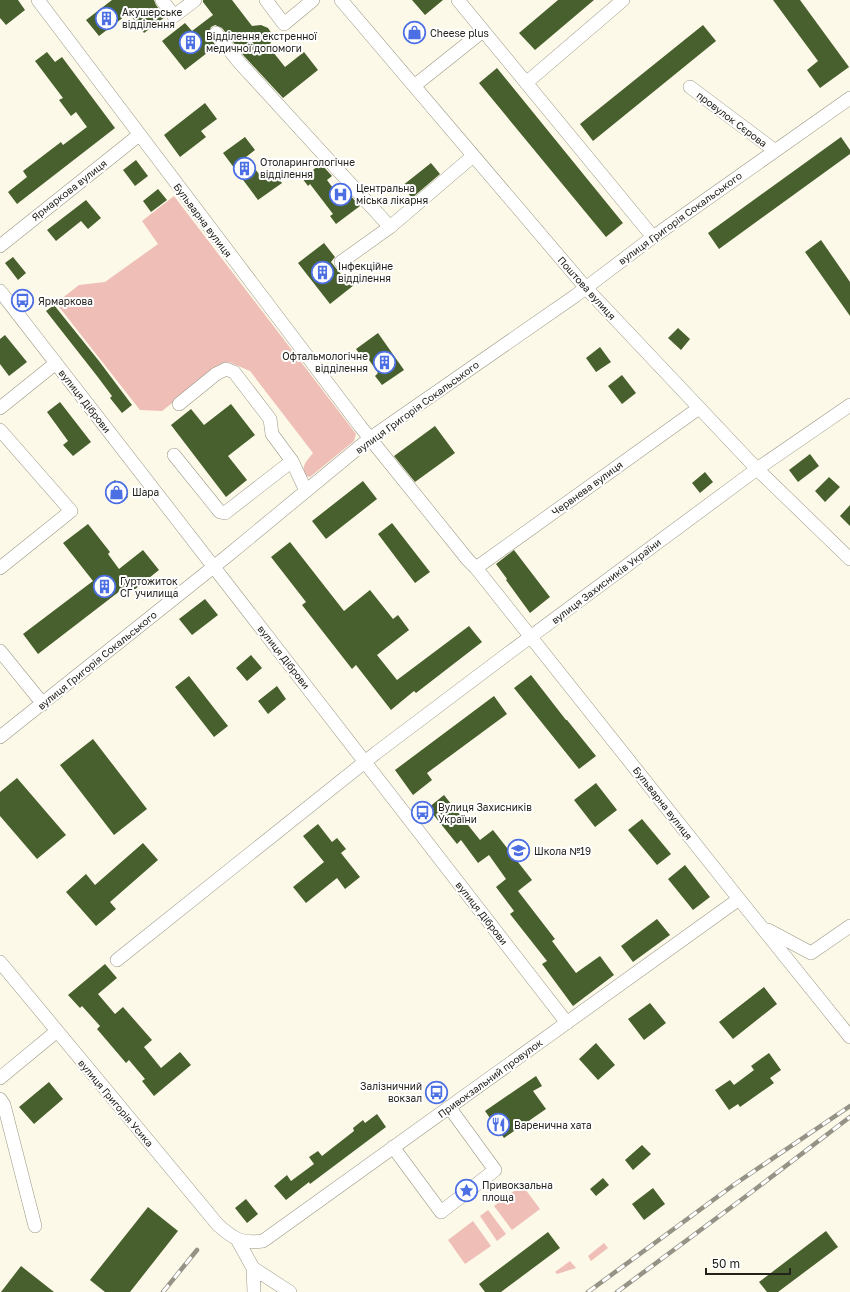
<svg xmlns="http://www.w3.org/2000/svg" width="850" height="1292" viewBox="0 0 850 1292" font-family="'Golos Text',sans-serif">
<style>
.green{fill:#efbeb7}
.building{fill:#48602e}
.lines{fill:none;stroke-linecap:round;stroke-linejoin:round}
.minor-casing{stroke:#9a9786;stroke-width:14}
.minor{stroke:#fff;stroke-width:13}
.rail-casing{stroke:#959286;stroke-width:4.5}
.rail{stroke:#fff;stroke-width:3;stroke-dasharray:9;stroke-linecap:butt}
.labels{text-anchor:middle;stroke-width:4;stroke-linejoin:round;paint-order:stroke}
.poi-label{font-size:10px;fill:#24221c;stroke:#fff;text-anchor:start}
.street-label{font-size:10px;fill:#24221c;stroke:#fff}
</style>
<rect width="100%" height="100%" fill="#fdf9e8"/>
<!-- green -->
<path class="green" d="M174,196L356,434L354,441L310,477L306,476C300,466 307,461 313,453L250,371L229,362L204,378L162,411L140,410L56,303L79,285L105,282L158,244L142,221Z
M522,1185L540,1209L512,1230L494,1206Z
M488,1210L506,1234L497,1241L480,1216Z
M473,1221L491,1246L465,1264L448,1240Z
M604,1243L608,1248L591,1261L588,1256Z
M570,1261L576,1268L557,1274L555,1272Z"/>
<!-- building -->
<path class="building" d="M0,0H18L25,10L6,25L0,18Z
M112,0H154L156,5L165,17L144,33L129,13L99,36L86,20Z
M203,0H232L252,26L261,25L268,28L272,34V39L269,47L285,67L304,52L318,70L283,98L244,56L222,28L215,25L211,27L208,34L216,46L185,70L162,41L185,23L192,31L213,15L203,2Z
M412,0H443L425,15Z
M558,0H594L535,50L519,33Z
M773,0H800L849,67L820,88L807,70L818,61Z
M416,25L423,34L415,41L407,32Z
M703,25L716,41L593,141L580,124Z
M47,52L55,62L62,57L115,128L17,204L8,192L27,177L23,171L61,142L63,145L87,127L76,112L71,116L59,100L63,98L35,61Z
M497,68L623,223L606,237L479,83Z
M205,103L217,119L201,131L206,137L180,157L164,135Z
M245,137L255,150L246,157L262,178L272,170L282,183L258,200L223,153Z
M841,137L850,150V154L719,249L708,233Z
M136,160L148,176L135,186L123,170Z
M431,163L440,174L412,198L402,186Z
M321,164L332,176L327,180L341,199L348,193L360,206L336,224L330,216L333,214L310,184L308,186L302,178Z
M158,189L167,200L151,212L143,201Z
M86,200L101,218L88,229L81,221L56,241L47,230Z
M821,240L850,282V316L805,252Z
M324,243L335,257L331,262L335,267L345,279L348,276L354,285L330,304L298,263Z
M13,257L26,273L18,280L5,263Z
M54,305L99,361L132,405L122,413L110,398L112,396L97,376L46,311Z
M678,328L690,339L681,350L668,338Z
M378,333L404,370L382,385L375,376L378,373L367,357L363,359L356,349Z
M5,335L27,362L9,376L0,364V339Z
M600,347L611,362L596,372L586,358Z
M622,375L636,393L622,404L608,386Z
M60,402L91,442L73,456L63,445L68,441L47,412Z
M231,404L255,435L228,456L247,480L226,497L171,425L191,409L204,425Z
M435,426L455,453L415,482L394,456Z
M810,454L819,466L798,482L789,470Z
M705,472L713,482L700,493L692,483Z
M829,477L840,487L825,502L815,491Z
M115,480L128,497L119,504L106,487Z
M363,481L377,499L326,539L312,521Z
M850,505V526L840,516Z
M392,523L430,572L415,583L378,534Z
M88,524L110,552L108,554L119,569L143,550L159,570L134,590L129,584L38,654L23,634L93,581L63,543Z
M290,542L344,611L370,590L393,619L398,615L409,630L377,655L397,680L469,626L482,642L416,693L414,691L391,710L356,665L352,669L302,605L306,602L271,557Z
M514,550L550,597L530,613L506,580L507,579L496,564Z
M205,599L218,615L192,635L179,619Z
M251,655L262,668L247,681L236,668Z
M531,675L566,720H567L596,756L579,769L514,688Z
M189,676L228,726L214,737L175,687Z
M277,686L286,699L268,714L258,701Z
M494,696L507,714L427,773L432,780L413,795L395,770Z
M93,739L147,809L114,835L60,765Z
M17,778L66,835L37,859L0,816V792Z
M596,783L617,810L595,827L574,800Z
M444,795L480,840L493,830L532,880L518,891L555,939L552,941L576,973L600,956L614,975L573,1006L542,964L547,961L510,914L514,911L496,887L506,879L489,855L478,863L461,840L457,844L428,808Z
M642,819L671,854L657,865L628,830Z
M318,824L332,842L337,838L346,849L341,853L360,877L345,889L337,878L306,903L293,887L324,862L303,836Z
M143,843L158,860L110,902L116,909L96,926L66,892L86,874L95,885Z
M685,865L710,897L693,910L668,879Z
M657,919L670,935L633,962L621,946Z
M105,964L117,978L98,994L115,1014L123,1007L152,1040L144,1047L161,1068L180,1052L191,1065L154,1096L142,1081L145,1079L129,1060L126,1063L97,1029L100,1026L82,1006L80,1008L68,995Z
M764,987L777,1004L733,1039L719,1022Z
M650,1003L666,1023L644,1040L628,1019Z
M596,1043L615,1065L598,1080L579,1059Z
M769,1053L781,1070L770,1078L774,1083L740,1107L738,1104L729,1110L715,1090L730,1080L734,1085L754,1070L751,1066Z
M536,1076L542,1086L533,1091L546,1109L504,1138L485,1111Z
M49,1082L63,1099L34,1124L19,1107Z
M377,1114L386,1127L310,1184L309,1182L286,1200L274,1186L287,1175L291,1181L314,1164L309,1157L318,1151L322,1156L354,1131L353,1128L363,1120L365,1123Z
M642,1145L651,1154L633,1170L625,1160Z
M603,1178L609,1185L596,1196L590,1189Z
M653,1188L665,1204L644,1220L632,1204Z
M246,1199L258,1214L247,1223L235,1208Z
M148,1207L178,1231L130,1292H105L90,1280Z
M826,1231L838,1247L778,1292H767L759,1282Z
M548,1232L560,1248L501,1292H485L479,1284Z
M21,1266L54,1292H1Z"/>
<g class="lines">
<defs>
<path id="minor" d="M38,0L360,426L468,560L476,568L739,899L850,1037
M162,0L174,16L195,0
M266,0L284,24L313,0
M341,0L586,288L757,469L850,559
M458,0L653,237
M216,33L238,61L390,227
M526,83L623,0
M414,86L483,31
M690,87L774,150
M0,246L139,135
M341,262L390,227L473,156
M0,291L567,1023
M0,408L56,363
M0,430L71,511L0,568
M174,455L220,512L225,513L292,461L272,434L270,419L234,372L226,369L216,374L179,404
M292,461L306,491
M476,568L699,408
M0,651L43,704
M0,737L226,557L369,439L575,296L653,237L850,98
M768,930L811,953L850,926
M117,960L376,753L506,655L757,469L850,405
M0,962L218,1225C234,1239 241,1244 263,1241L739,899
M0,1078L57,1031
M0,1099L4,1105L35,1226
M393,1147L441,1212L495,1170L449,1107
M237,1239L253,1268L290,1292
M253,1268L254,1292"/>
</defs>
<!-- minor casing -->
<use href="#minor" class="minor-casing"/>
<!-- minor -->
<use href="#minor" class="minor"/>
<defs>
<path id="rail" d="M163,1292L197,1250
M588,1292L735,1184L850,1106
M617,1292L745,1197L850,1117"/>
</defs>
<!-- rail casing -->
<use href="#rail" class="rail-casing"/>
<!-- rail -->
<use href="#rail" class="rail"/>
</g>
<!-- icons -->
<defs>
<symbol id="building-ring" viewBox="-11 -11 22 22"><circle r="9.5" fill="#fff" stroke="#4c6fe3" stroke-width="1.5"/><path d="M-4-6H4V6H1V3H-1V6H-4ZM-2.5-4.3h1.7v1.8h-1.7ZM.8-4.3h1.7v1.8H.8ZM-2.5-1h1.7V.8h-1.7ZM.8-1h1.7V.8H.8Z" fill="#4c6fe3"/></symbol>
<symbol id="shop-ring" viewBox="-11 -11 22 22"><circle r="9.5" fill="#fff" stroke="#4c6fe3" stroke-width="1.5"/><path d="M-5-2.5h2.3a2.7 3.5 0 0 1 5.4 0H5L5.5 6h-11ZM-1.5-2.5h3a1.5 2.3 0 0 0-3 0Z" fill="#4c6fe3"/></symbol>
<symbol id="hospital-ring" viewBox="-11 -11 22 22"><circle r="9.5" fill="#fff" stroke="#4c6fe3" stroke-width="1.5"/><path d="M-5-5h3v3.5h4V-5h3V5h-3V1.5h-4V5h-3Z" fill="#4c6fe3"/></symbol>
<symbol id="bus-ring" viewBox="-11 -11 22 22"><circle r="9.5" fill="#fff" stroke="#4c6fe3" stroke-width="1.5"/><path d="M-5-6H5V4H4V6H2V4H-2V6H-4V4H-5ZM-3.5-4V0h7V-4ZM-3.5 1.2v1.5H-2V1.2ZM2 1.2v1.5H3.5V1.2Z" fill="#4c6fe3"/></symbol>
<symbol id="school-ring" viewBox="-11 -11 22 22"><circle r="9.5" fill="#fff" stroke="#4c6fe3" stroke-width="1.5"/><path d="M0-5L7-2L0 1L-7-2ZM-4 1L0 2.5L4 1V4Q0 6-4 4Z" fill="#4c6fe3"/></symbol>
<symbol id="restaurant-ring" viewBox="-11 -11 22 22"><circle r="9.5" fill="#fff" stroke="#4c6fe3" stroke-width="1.5"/><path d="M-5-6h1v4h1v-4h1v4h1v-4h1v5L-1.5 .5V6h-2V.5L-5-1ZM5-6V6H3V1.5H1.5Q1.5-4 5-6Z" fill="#4c6fe3"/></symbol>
<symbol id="sight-ring" viewBox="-11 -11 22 22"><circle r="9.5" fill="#fff" stroke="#4c6fe3" stroke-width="1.5"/><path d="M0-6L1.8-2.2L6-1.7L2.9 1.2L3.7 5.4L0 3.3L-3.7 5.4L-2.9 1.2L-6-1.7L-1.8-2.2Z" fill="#4c6fe3"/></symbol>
</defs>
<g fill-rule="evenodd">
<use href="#building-ring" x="94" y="6" width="25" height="25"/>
<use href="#shop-ring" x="402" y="20" width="25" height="25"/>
<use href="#building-ring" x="178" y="30" width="25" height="25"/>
<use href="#building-ring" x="232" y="156" width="25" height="25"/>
<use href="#hospital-ring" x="328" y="182" width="25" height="25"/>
<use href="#building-ring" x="310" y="260" width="25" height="25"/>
<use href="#bus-ring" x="10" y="288" width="25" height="25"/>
<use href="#building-ring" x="372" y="350" width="25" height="25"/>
<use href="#shop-ring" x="104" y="480" width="25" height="25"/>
<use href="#building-ring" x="92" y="574" width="25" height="25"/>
<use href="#bus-ring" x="410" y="800" width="25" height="25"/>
<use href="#school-ring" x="506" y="838" width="25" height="25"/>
<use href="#bus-ring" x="424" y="1080" width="25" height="25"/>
<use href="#restaurant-ring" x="486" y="1112" width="25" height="25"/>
<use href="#sight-ring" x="454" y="1178" width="25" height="25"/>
</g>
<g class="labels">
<!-- poi labels -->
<g class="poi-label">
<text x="122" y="16">Акушерське<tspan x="122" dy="12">відділення</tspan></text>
<text x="430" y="37">Cheese plus</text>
<text x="206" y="40">Відділення екстренної<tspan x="206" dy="12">медичної допомоги</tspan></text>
<text x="260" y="166">Отоларингологічне<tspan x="260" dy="12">відділення</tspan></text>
<text x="356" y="192">Центральна<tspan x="356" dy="12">міська лікарня</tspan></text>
<text x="338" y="270">Інфекційне<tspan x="338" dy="12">відділення</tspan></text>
<text x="38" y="305">Ярмаркова</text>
<text x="368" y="360" text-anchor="end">Офтальмологічне<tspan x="368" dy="12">відділення</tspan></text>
<text x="132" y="496">Шара</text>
<text x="120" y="585">Гуртожиток<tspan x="120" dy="12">СГ училища</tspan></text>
<text x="438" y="811">Вулиця Захисників<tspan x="438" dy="12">України</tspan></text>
<text x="534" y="855">Школа №19</text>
<text x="422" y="1090" text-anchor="end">Залізничний<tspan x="422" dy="12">вокзал</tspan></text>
<text x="514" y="1129">Варенична хата</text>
<text x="482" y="1189">Привокзальна<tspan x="482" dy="12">площа</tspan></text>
</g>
<!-- street labels -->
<g class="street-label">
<text transform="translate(732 119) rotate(37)" y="4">провулок Сєрова</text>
<text transform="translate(69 190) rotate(-38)" y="4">Ярмаркова вулиця</text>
<text transform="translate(680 218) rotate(-36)" y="4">вулиця Григорія Сокальського</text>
<text transform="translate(203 220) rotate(53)" y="4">Бульварна вулиця</text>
<text transform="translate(587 288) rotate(48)" y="4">Поштова вулиця</text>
<text transform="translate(85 401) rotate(52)" y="4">вулиця Діброви</text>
<text transform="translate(417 407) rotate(-36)" y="4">вулиця Григорія Сокальського</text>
<text transform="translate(587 488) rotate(-36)" y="4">Червнева вулиця</text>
<text transform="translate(606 581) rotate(-37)" y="4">вулиця Захисників України</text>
<text transform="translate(284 657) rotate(52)" y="4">вулиця Діброви</text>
<text transform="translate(97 660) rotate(-39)" y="4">вулиця Григорія Сокальського</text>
<text transform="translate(663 803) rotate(52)" y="4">Бульварна вулиця</text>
<text transform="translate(482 913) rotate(52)" y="4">вулиця Діброви</text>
<text transform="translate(490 1078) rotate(-36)" y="4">Привокзальний провулок</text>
<text transform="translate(116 1103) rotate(50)" y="4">вулиця Григорія Усика</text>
</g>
</g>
<!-- scale -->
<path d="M706 1268v6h84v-6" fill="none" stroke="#24221c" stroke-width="2"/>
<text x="712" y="1268" font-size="12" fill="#24221c" stroke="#ffffff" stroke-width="3" paint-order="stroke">50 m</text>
</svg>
